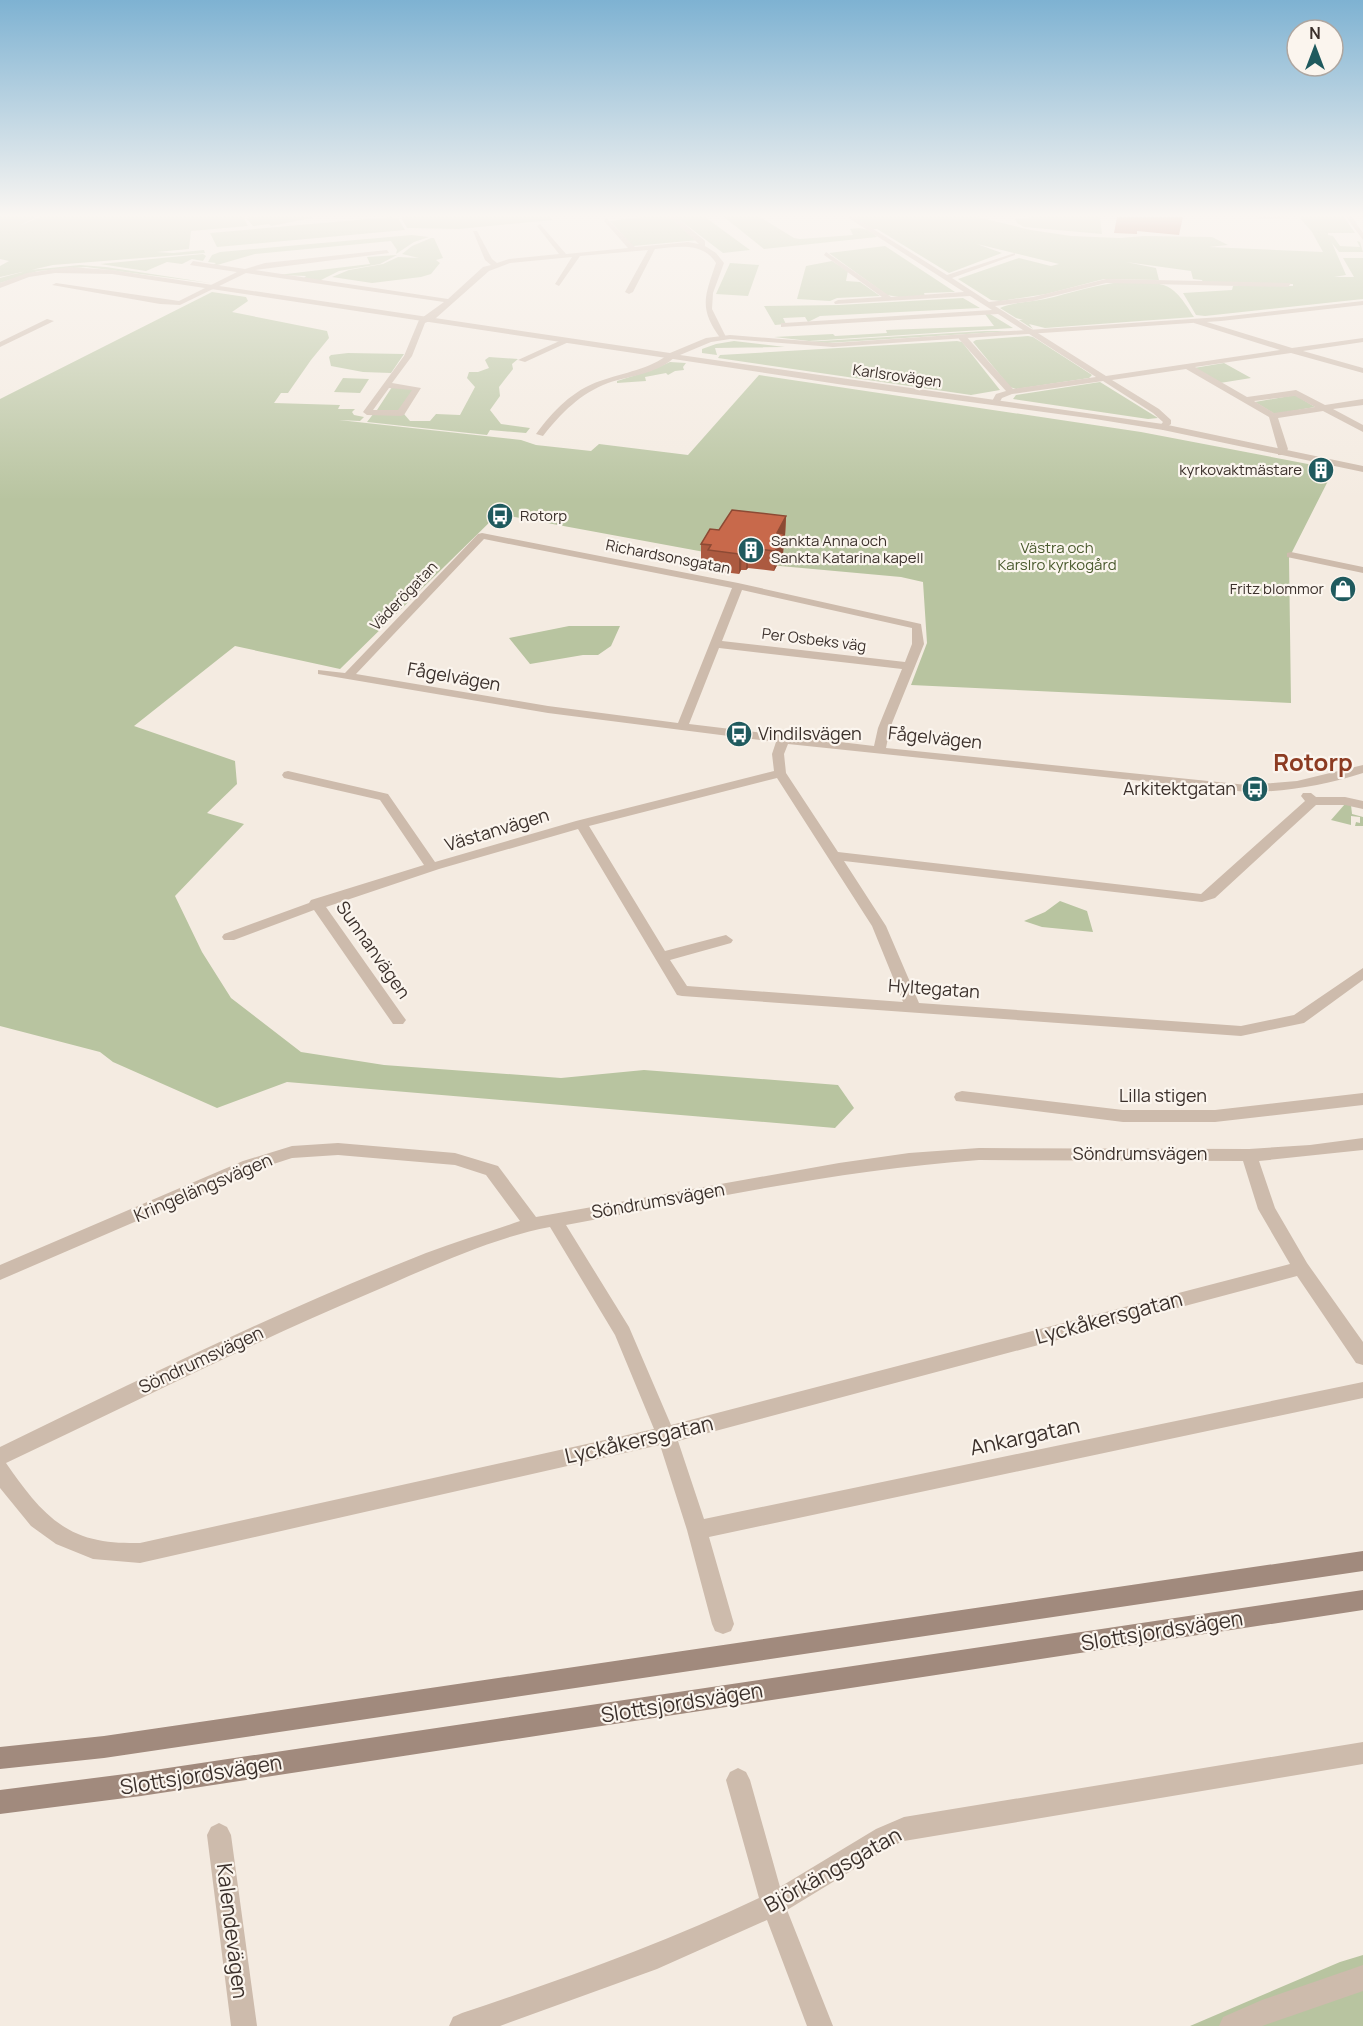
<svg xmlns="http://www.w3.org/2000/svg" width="1363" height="2026" viewBox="0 0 1363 2026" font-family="Manrope,sans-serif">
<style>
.green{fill:#b8c4a0}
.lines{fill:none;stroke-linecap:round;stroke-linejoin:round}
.minor{fill:#cdbbac;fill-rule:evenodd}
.tertiary{fill:#cdbbac;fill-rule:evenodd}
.secondary{fill:#a18a7d;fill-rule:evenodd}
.wall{fill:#ac5a40}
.shaded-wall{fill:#8c4a34}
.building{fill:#c8694b;stroke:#8c4a34;stroke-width:1.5}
.labels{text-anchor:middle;stroke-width:4.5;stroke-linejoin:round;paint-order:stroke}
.far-street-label{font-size:15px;fill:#3b302b;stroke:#fbf5ee}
.far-poi-label{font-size:15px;fill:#3b302b;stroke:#fbf5ee;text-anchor:end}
.far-park-label{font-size:15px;fill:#4a5a2e;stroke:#fbf5ee}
.street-label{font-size:18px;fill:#3b302b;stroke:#fbf5ee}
.poi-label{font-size:18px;fill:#3b302b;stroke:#fbf5ee;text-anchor:start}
.near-street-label{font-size:21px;fill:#3b302b;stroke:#fbf5ee}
.district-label{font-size:24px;font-weight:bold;fill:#8c3b22;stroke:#fbf5ee}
</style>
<rect width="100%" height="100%" fill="#f4ebe1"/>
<!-- green -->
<path class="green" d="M0,217H36L19,226L40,217H246L244,218L248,226L191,231L189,249L157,252L173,253L204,250L205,253L53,265L0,277V266L9,261L0,259Z
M250,217H316L271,226L269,224L253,226L246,218Z
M391,217L398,218L405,230L217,247L210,233Z
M402,217H550L553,220L459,229L407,228L401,218Z
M642,217H668L699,240L633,246L610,221Z
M676,217H705L750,250L723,253Z
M724,217H760L794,238L800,239L853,235L850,229C861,227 870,229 877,237L764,249Z
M852,217H977L1031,230L1071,236L1120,238L1144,236L1212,237L1228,245L1209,247L1323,252L1312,232L1299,217H1344L1355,233H1328V235L1333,236L1340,246L1360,247L1357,241L1360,242L1363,252H1339L1332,243L1346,275L1334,277H1354L1343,258H1363V299L1205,316L1196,315L1183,293L1232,290L1233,286H1293V284L1203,282L1202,280L1193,279L1191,271L1126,262L1156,268L1159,280L1104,279L1046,294L1001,301L991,300L958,279L1019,258L1051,266L1059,264L977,244L1002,253L949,273L877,229H873Z
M1032,217H1100L1102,234L1024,227L1017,223L1015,219Z
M412,235L429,237L414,242L396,254L397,250L391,241L255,254L217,265H213L216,263L208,262L212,255L220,252Z
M431,238H434L443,258L436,260L440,263L431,274L421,277L372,283L332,277L349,270L383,264L398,257L419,258L402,254L412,246Z
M885,246L955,292L924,293L925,296L899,297L887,295L829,253Z
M203,254L206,256L203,261L192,259L182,264L167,262L146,271L100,264Z
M397,255L380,264L339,271L319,281L304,278L306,276L278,275L370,264L367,257Z
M832,261L848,271L846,281L860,282L880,296L837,298L830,301L797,299L806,266Z
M730,263L759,265L748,296L716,294Z
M80,265L106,267L210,283L86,267L38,271L0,283V278L30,270Z
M1124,282C1166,283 1171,280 1194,317L1045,328L1029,324L1033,329L1019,320H1023L1016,318L1000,308C1013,302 1030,302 1045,299C1072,293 1096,284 1124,282Z
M212,292L246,297L248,301L232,312L327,331L329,338L311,360L288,393H281L274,403L340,405L338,409H355L352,412L354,415L364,417L360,421L339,420L521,440L536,445L591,451L599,444L688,455L759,375L1141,432L1334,469L1289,558L1291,703L911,685L927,643L923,582L901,577L780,566L498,514L340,669L235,646L134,726L235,761L237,784L207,813L244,824L175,896L202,952L231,998L301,1052L384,1065L561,1078L644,1070L838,1085L854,1108L835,1128L287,1082L217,1108L113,1062L100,1052L0,1026V399Z
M963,298L980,308L820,316L808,322L805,317L783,318L786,324L775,325L764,306L839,305Z
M985,314H990L1013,328L809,341L774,337L833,334L835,336L887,333L886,330L994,326Z
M985,331H1013L827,343L805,342Z
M1028,336L1033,337L1092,375L1089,378L1016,389L1010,387L973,342L976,340Z
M734,341L785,347L715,348L717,355L702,353V349L716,344Z
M957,341L962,342L1000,390L971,395L718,358L720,355Z
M348,353L404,354L391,373L363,372L331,366L329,357L331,355Z
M489,357L518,359L512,364L513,369L499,387L500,396L490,410L501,424L530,428L526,433L490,430L487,435L367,422L374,413L404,414L410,421H430L436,414L460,415L475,387L467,378L469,372H478L489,368L485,360Z
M670,362L686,363L683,367L684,370L675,371L668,375L666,373L645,377L646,381L617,383V381L652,370Z
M1224,363L1251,378L1220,383L1194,368Z
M343,378L369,379L360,393L334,392Z
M1100,382L1158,418L1148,419L1013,399L1016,395Z
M392,387L414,389L400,411L377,410Z
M1295,395L1315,407L1275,414L1255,402Z
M569,626H620L611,646L598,655H583L530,664L509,638Z
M1345,804L1351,805L1352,814L1363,817V826H1355L1356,822L1360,823V817L1351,816V825L1331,820Z
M1060,901L1087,911L1093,932L1042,927L1024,921L1045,912Z
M1363,1955V2026H1190L1340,1962Z"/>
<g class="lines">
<!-- minor -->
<path class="minor" d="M669,217H676L705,241V246L716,253L724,263L713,293L712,309L727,339H721C698,308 705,296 716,263C702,241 678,247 655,249L633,292L629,294L625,292L648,250L580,256L559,286L555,284L572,257L510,263L489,271L436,318L425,323L412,356L392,383L421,388L404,415L401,416L367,415L363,412L404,356L419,320L444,302L246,273L180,305L160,304L52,285L56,283L179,301L237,272L190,265L193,261L245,269L265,263L387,250L389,253L255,270L448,299L483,267L491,265L485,260L473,231H477L492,259L497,263L509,259L559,254L537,226L540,224L566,254L628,248L604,221L606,218L635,247L688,242L699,244ZM389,388L412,390L398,410H373Z
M847,217H854L947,275L1015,253V255L952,278L989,302L1033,297L1106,279L1291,283L1288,287L1106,283L1033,301L995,306L1106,376L1280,350L1194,323V319H1197L1292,348L1363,338V342L1303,351L1363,368V373L1291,353L1195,367L1247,397L1296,390L1325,405L1363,399V405L1333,409L1363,425V432L1323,411L1278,418L1288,449L1284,455H1278V449L1269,417L1186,369L1112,380L1159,409L1171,420V424L1163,430L1159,427L1163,422L1153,413L1103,381L1012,394L1002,398L998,405H992L991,403L996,394L1006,391L959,339V335H965L1013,389L1096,377L998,314L781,327V323H784L992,310L970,296L835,304L834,302L838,300L882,297L824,255L826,252L891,297L964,292ZM1295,396L1315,407L1274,413L1254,401Z
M1257,217H1293L1260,219Z
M1346,217H1352L1363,233V240Z
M47,319L54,321L0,347V342Z
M566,338L573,340L525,362L518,360Z
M670,353L677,355C659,374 632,375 608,383C581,393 561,413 543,436L536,434C553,411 573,390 600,381C625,372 649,370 670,353Z
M482,533L738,583L921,624L924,644L890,728L886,748L1247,785L1297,781L1363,765V773C1325,785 1287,792 1247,792L788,744L784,754L786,773L838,852L1201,894L1305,801L1301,796L1303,793H1311L1316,797H1345L1363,801V809L1345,805H1316L1215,898L1202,902L844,861L886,926L919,1003L1241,1026L1294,1015L1363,968V980L1304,1023L1241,1036L682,996L677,995L578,829L439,869L326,907L403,1016L406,1020L403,1024H393L314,910L234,940H224L222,937L224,934L309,903L311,900L424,865L380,800L284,778L282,775L284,772L288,771L388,794L435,862L576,821L774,771L772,754L776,742L548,713L318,674V670L345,673L478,534ZM484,539L732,588L678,723L548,706L356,674ZM742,590L912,628V644L905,662L722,641ZM719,648L902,669L878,728L874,746L689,724ZM777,778L872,926L903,1002L687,986L670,960L731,943L733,940L726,935L665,951L589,826Z
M1291,552L1363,567V573L1287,557V553Z
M962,1091L1123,1110H1215L1363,1093V1105L1215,1122H1123L956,1101L954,1097L956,1093Z
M1363,1138V1150L1259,1161L1275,1208L1307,1263L1363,1342V1365L1356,1363L1297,1276L678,1441L704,1519L1363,1382V1398L709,1537L734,1624L731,1631L723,1634L715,1631L712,1624L687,1530L660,1445L140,1563L93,1559L56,1544L31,1526L0,1488V1447C140,1379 281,1310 426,1253C457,1241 489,1232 520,1221L486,1175L455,1165L338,1155L292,1158L255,1170L0,1280V1265L243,1161L292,1146L338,1143L455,1153L498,1166L536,1217L839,1163L909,1153L979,1148L1249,1149L1310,1145ZM979,1160L1243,1161L1258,1209L1290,1264L671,1425L629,1327L566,1225C703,1200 840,1170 979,1160ZM550,1227L615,1335L654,1429L140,1543C126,1543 111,1543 98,1540C54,1532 30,1497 6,1463C127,1406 247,1345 370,1293C426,1269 491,1238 550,1227Z
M1363,1742V1764L904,1841L892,1846L787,1910L833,2026H807L767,1920L657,1969L500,2026H449L453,2017L462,2013C563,1979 663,1944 759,1898L726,1780L730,1772L738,1768L746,1772L750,1780L780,1887L876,1829L904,1817Z
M219,1823L227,1827L231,1835L257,2026H231L207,1835L211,1827Z
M1363,1965V1991L1262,2026H1219L1223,2017L1262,2000Z"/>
<!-- tertiary -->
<path class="tertiary" d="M69,267L112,270L670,353L706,338L730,335L833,343L1221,317L1363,301V305L1221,321L833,347L730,339L711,342L680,355L1163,424L1363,466V472L1163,430L1095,419L844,385L112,274L55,273L29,277L0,288V283L27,273Z"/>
<!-- secondary -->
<path class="secondary" d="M1363,1551V1571L104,1758L0,1769V1747L104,1736Z
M1363,1590V1610L141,1796L0,1814V1790L141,1772Z"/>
</g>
<!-- wall -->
<path class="wall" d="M1117,217H1183L1179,235L1137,231V234L1114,233Z
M786,516L785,536L784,539L783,554L774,571L748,568L746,570H741L739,574L708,570V565L701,564V544L719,530Z"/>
<!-- shaded-wall -->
<path class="shaded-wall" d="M786,516L785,536L784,539L783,554L774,571L777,533Z
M748,548V568L746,570L747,550Z
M742,550L741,570L739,574V554Z"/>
<!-- building -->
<path class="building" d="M732,510L786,516L777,533L784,534L775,551L748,548L747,550H742L739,554L708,550L711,545L701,544L710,529L719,530Z"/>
<!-- sky -->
<linearGradient id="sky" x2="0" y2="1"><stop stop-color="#7eb2d2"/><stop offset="0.43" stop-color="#faf6f2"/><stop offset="1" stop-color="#faf6f2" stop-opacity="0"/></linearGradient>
<rect width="1363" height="500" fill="url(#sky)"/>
<!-- icons -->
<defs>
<symbol id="building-disc" viewBox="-11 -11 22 22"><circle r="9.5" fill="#1f5a5e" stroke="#fbf5ee"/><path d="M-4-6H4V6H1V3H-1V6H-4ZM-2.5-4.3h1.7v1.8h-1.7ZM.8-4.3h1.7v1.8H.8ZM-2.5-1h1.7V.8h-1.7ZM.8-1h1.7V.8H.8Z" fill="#fff"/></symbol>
<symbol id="bus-disc" viewBox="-11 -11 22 22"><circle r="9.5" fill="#1f5a5e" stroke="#fbf5ee"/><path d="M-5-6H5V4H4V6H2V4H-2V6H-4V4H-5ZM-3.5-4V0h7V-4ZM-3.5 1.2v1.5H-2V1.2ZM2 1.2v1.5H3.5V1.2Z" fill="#fff"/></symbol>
<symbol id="shop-disc" viewBox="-11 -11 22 22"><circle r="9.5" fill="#1f5a5e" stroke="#fbf5ee"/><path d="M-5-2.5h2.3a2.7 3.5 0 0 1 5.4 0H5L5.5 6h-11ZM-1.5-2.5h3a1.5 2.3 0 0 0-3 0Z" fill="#fff"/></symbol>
</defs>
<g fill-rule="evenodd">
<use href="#building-disc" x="1306" y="455" width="30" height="30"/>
<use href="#bus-disc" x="485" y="501" width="30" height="30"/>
<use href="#building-disc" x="736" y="535" width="30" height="30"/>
<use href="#shop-disc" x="1328" y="574" width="30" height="30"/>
<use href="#bus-disc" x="724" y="719" width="30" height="30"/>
<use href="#bus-disc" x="1240" y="774" width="30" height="30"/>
</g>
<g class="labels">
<!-- far-street labels -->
<g class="far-street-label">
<text transform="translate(897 376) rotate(8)" y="5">Karlsrovägen</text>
<text transform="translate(668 557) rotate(11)" y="5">Richardsonsgatan</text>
<text transform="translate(404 596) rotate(-46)" y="5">Väderögatan</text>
<text transform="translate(814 640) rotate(7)" y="5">Per Osbeks väg</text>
</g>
<!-- far-poi labels -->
<g class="far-poi-label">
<text x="1302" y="475">kyrkovaktmästare</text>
<text x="520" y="521" text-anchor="start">Rotorp</text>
<text x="771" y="546" text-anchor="start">Sankta Anna och<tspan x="771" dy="17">Sankta Katarina kapell</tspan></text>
<text x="1324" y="594">Fritz blommor</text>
</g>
<!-- far-park labels -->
<g class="far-park-label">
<text x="1057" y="553">Västra och<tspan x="1057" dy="17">Karslro kyrkogård</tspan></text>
</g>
<!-- street labels -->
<g class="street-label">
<text transform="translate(454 677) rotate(10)" y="6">Fågelvägen</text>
<text transform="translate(935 738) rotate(6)" y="6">Fågelvägen</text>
<text transform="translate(497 830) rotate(-17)" y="6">Västanvägen</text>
<text transform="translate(373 950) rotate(55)" y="6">Sunnanvägen</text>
<text transform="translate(934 989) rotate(4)" y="6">Hyltegatan</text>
<text x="1163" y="1102">Lilla stigen</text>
<text x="1140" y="1160">Söndrumsvägen</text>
<text transform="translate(203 1188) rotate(-23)" y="6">Kringelängsvägen</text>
<text transform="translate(658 1201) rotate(-10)" y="6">Söndrumsvägen</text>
<text transform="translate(201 1360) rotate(-25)" y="6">Söndrumsvägen</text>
</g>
<!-- poi labels -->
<g class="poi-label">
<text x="758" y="740">Vindilsvägen</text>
<text x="1236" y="795" text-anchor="end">Arkitektgatan</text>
</g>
<!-- near-street labels -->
<g class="near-street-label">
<text transform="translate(1109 1318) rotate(-15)" y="7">Lyckåkersgatan</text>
<text transform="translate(1025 1437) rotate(-12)" y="7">Ankargatan</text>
<text transform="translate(639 1440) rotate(-13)" y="7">Lyckåkersgatan</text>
<text transform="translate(1162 1631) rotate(-9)" y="7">Slottsjordsvägen</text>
<text transform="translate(682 1703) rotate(-9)" y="7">Slottsjordsvägen</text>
<text transform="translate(201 1775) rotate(-9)" y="7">Slottsjordsvägen</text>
<text transform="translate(833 1870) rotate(-29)" y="7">Björkängsgatan</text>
<text transform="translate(232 1931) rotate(83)" y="7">Kalendevägen</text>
</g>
<!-- district labels -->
<g class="district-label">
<text x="1313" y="771">Rotorp</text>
</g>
</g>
<!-- north arrow -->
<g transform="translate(1315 48)"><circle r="28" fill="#fbf5ee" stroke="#aea6a0" stroke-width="1.5"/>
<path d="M0-4.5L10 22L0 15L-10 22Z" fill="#1f5a5e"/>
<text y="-9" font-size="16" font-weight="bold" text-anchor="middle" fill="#3b302b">N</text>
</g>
</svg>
